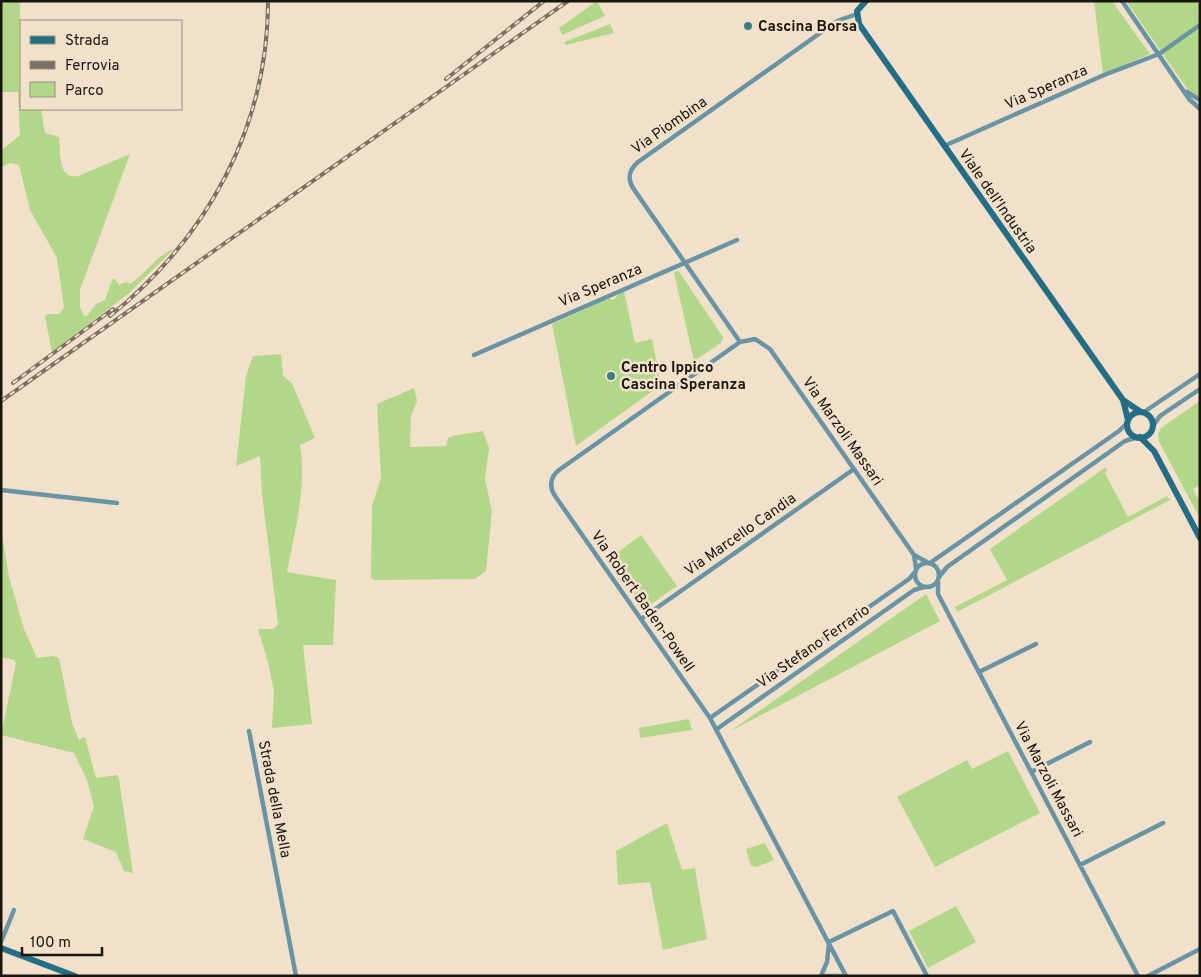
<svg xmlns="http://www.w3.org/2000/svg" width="1201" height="977" viewBox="0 0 1201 977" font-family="Overpass,sans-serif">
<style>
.green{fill:#b3d789}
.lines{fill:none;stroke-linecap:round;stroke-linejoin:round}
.street{stroke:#6994a5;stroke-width:4.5}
.secondary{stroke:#246d86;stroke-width:6}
.rail-casing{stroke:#7b7162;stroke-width:4}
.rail{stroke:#f1e1cb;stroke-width:2;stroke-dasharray:5.5;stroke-linecap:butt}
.poi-dot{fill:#39808a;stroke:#f1e1cb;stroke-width:2}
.labels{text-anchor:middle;stroke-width:5;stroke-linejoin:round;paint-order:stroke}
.poi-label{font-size:15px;font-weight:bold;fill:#1a150d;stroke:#f1e1cb;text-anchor:start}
.street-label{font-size:15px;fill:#1a150d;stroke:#f1e1cb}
</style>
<rect width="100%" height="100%" fill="#f1e1cb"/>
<!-- green -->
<path class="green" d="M1,1H20L21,109H41L45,133L59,137C61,151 57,180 78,176L130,154L80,290V307L84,316H87L96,304L105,300L112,280L114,278L119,285L126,282L130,284C146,274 156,255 174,249L128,294L52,352L45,317L48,314H59L64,308L57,258L30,210L19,165L10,163L1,167V151L20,135L18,92H1Z
M597,1L605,16L562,35L559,28Z
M1094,1H1112L1150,54L1103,74Z
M1126,1H1198L1200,98L1188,90Z
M610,24L614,33L566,45L564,42Z
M678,270L723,337L721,343L694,361L674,273Z
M624,291L635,343L652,339L661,385L576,446L552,324L609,298L612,300L616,298L618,294Z
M281,354L283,376L292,383L315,438L300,445C307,487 295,530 287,572L336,580L333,645H303L312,724L272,728L274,692L268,662L258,629H273L278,624L262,494L260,456L236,466L246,376L253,356Z
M414,388L417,401L411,416L410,447L446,446L448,438L452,436L483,431L489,448L485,479L492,511L486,571L475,579L375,580L371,578L372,506L381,478L377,404Z
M1200,401V485L1193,489L1200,502V518L1159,442L1158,434L1161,428Z
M1106,467L1107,470L1105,473L1128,517L1167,496L1170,500L957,612L955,607L1007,580L990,549Z
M1,508L2,535L9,577L24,629L37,658L53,656L59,658L72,723L79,740L85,737L96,778L117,775L119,779L133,873L124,871L116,852L83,839L94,806L87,780L74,753L1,735L16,663L14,660L1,657Z
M641,535L677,586L644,609L609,559Z
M926,594L940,621L729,732Z
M689,719L692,730L640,738L639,728Z
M1008,751L1040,813L935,867L897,797L967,760L972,769Z
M667,823L682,870L695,868L707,939L663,950L650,882L618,885L616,851Z
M765,843L774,860L756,867L751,866L746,849Z
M956,906L976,942L928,968L909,931Z"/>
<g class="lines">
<!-- street -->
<path class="street" d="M1122,1L1189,99L1200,109
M1187,92L1200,100
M944,146L1104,75L1159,54L1200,25
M740,342L633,188C627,178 629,170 638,162L837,21L857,14
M474,355L737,240
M1144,412L1200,374
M1153,426L1160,416L1200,389
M1,490L117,503
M914,555L927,562
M915 575a12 12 0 1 1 24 0a12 12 0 1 1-24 0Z
M930,563L1119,431L1128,422
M939,577L947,567L1125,441L1138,437
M938,581V594L1138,976
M641,619L854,469
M979,672L1036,644
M710,718L909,579L915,572
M717,729L914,590L924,587
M249,731L296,976
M1031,772L1090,742
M1080,865L1163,823
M1,942L14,910
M829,942L893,911L927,976
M821,976L827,962L829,944
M826,976H841
M846,976L710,718L555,496C549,487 550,477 559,470L740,342L755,339L770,349L914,555L916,568
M1148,976L1200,949"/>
<!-- secondary -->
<path class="secondary" d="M866,1L857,11L859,24L1123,400L1128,420
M1123,400L1141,412
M1127 425a13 13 0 1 1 26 0a13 13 0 1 1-26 0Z
M1140,437L1154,451L1200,538
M1,948L75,976"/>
<defs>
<path id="rail" d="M446,79L544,1
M110,316C207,238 268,127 268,1
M13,383L113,309
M1,401L568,1"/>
</defs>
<!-- rail casing -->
<use href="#rail" class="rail-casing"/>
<!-- rail -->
<use href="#rail" class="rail"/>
</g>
<!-- markers -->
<g class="poi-dot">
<circle cx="748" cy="26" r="5"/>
<circle cx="611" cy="376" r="5"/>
</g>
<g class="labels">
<!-- poi labels -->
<g class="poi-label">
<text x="758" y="31">Cascina Borsa</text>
<text x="621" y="372">Centro Ippico<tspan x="621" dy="17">Cascina Speranza</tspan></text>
</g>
<!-- street labels -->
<g class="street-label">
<text transform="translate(1046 87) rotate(-24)" y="5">Via Speranza</text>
<text transform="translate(669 125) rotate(-35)" y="5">Via Piombina</text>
<text transform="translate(998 201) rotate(55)" y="5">Viale dell'Industria</text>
<text transform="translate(600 285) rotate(-23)" y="5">Via Speranza</text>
<text transform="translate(843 431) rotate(55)" y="5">Via Marzoli Massari</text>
<text transform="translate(740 534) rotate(-35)" y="5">Via Marcello Candia</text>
<text transform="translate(643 601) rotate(55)" y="5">Via Robert Baden-Powell</text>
<text transform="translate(813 646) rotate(-35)" y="5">Via Stefano Ferrario</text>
<text transform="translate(1049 779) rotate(62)" y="5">Via Marzoli Massari</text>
<text transform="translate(275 799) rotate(79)" y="5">Strada della Mella</text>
</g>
</g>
<!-- border -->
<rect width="1201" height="977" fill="none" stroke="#1a150d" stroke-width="5"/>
<!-- legend -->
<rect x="20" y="20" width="162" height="90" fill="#f1e1cb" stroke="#9b8f7f"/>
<rect x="30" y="36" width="25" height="8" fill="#246d86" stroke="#9b8f7f"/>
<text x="65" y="45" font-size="15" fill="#1a150d">Strada</text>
<rect x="30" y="61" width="25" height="8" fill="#7b7162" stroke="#9b8f7f"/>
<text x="65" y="70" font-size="15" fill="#1a150d">Ferrovia</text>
<rect x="30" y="82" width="25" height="15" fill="#b3d789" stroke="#9b8f7f"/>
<text x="65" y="95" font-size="15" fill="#1a150d">Parco</text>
<!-- scale -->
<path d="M22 947v8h80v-8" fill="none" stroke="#1a150d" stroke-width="2.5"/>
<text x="30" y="947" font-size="15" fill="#1a150d" stroke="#f1e1cb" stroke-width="4" paint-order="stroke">100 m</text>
</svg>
